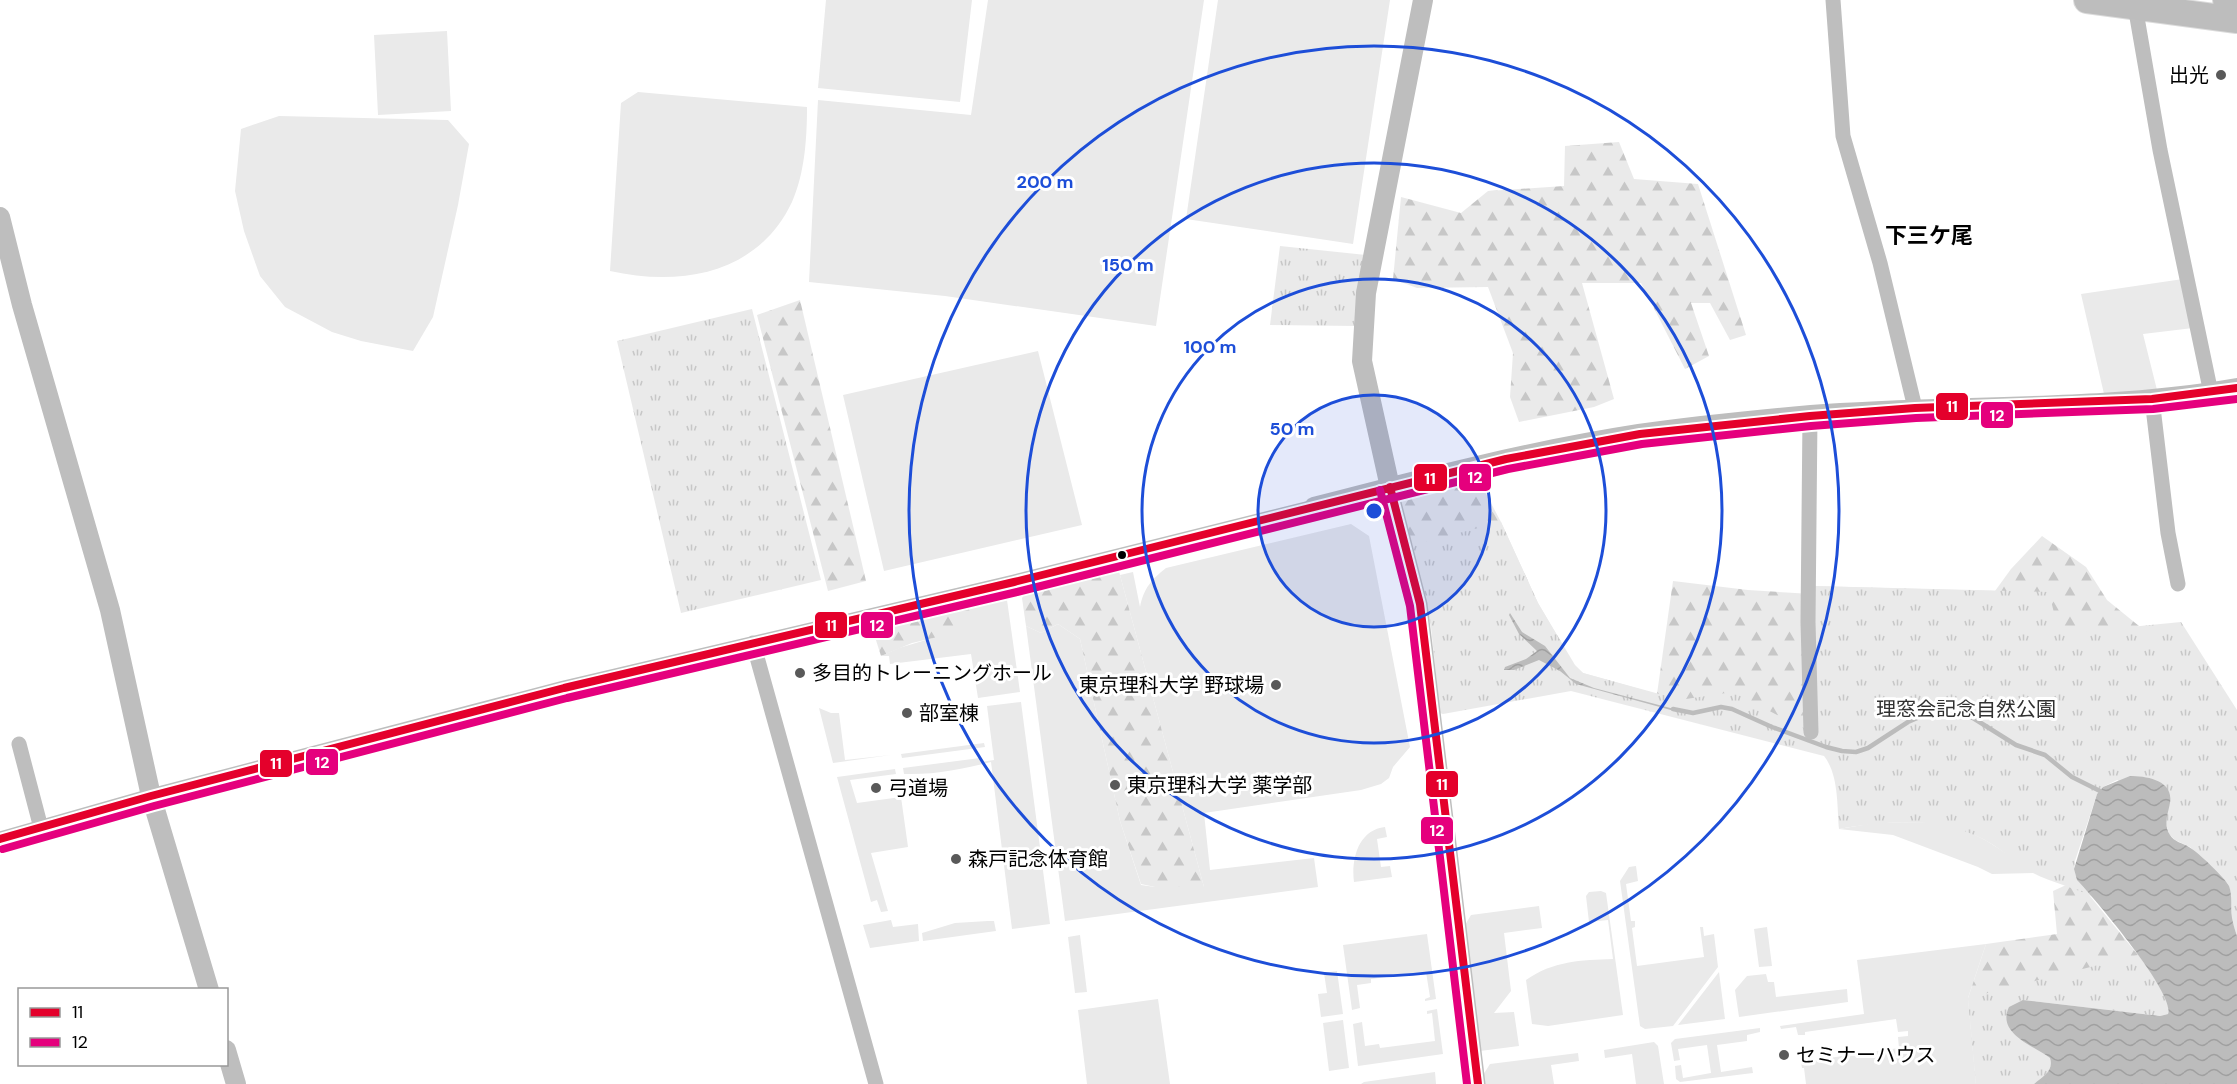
<svg xmlns="http://www.w3.org/2000/svg" width="2237" height="1084" viewBox="0 0 2237 1084" font-family="'DM Sans','Noto Sans JP',sans-serif">
<style>
.green{fill:#eaeaea}
.forest{fill:url(#forest-firs)}
.park{fill:url(#park-tufts)}
.water{fill:url(#water-waves)}
.lines{fill:none;stroke-linecap:round;stroke-linejoin:round}
.stream{stroke:#bcbcbc;stroke-width:4.5}
.trunk-casing{stroke:#dbdbdb;stroke-width:28}
.minor{stroke:#bebebe;stroke-width:15}
.tertiary{stroke:#bebebe;stroke-width:20}
.trunk{stroke:#bdbdbd;stroke-width:26}
.bus-1-casing{stroke:#fff;stroke-width:12}
.bus-2-casing{stroke:#fff;stroke-width:12}
.bus-1{stroke:#e4002b;stroke-width:8}
.bus-2{stroke:#e5007d;stroke-width:8}
.ring{fill:none;stroke:#1d4ed8;stroke-width:3}
.poi-dot{fill:#595959;stroke:#fff;stroke-width:2}
.bus-dot{fill:#000;stroke:#fff;stroke-width:2}
.labels{text-anchor:middle;stroke-width:6;stroke-linejoin:round;paint-order:stroke}
.poi-label{font-size:20px;fill:#000;stroke:#fff;text-anchor:start}
.park-label{font-size:20px;fill:#303030;stroke:#fff}
.quarter-label{font-size:22px;font-weight:bold;fill:#000;stroke:#fff}
.centre{fill:#1d4ed8;stroke:#fff;stroke-width:3}
.ring-label{font-size:18px;text-anchor:middle;font-weight:bold;fill:#1d4ed8;stroke:#fff;stroke-width:6;stroke-linejoin:round;paint-order:stroke}
.line-badge{stroke:#fff;stroke-width:2}
.badge-label{font-size:16px;text-anchor:middle;font-weight:bold;fill:#fff}
</style>
<defs>
<pattern id="forest-firs" width="22" height="20" patternUnits="userSpaceOnUse" patternTransform="scale(1.5)"><rect width="22" height="20" fill="#eaeaea"/><path d="M5 1l3.5 6h-7zM16 11l3.5 6h-7z" fill="#c7c7c7"/></pattern>
<pattern id="park-tufts" width="24" height="20" patternUnits="userSpaceOnUse" patternTransform="scale(1.5)"><rect width="24" height="20" fill="#eaeaea"/><path d="M3 7l-1-3M5 7V3M7 7l1-3M15 17l-1-3M17 17v-4M19 17l1-3" fill="none" stroke="#c7c7c7"/></pattern>
<pattern id="water-waves" width="16" height="10" patternUnits="userSpaceOnUse" patternTransform="scale(1.5)"><rect width="16" height="10" fill="#bcbcbc"/><path d="M0 5q4-4 8 0t8 0" fill="none" stroke="#a0a0a0"/></pattern>
</defs>
<rect width="100%" height="100%" fill="#fff"/>
<!-- green -->
<path class="green" d="M826,0H972L960,102L818,88Z
M988,0H1204L1156,326L945,296L809,282L818,100L971,115Z
M1218,0H1390L1353,244L1186,219Z
M447,31L451,111L378,115L374,35Z
M638,92L807,107C807,137 805,173 792,202C758,274 681,287 610,271L621,103Z
M279,116L448,120L469,144L458,205L433,317L413,351L361,341L332,332L285,307L260,276L244,231L235,191L241,129Z
M2183,279L2193,328L2143,334L2157,390L2104,394L2081,294Z
M1038,351L1082,525L884,571L843,395Z
M1351,524L1369,536L1410,747L1393,767L1389,778L1381,784L1361,790L1204,813L1210,870L1314,858L1318,887L1065,921L1026,626L1041,633L1058,624L1080,639L1120,821L1141,885L1155,887H1204L1120,575L1133,572L1140,607C1144,588 1151,580 1166,568Z
M1007,600L1020,692L978,698L971,654L890,664L889,656H881L899,648L936,637L970,607Z
M1021,702L1050,924L1012,929L991,762C961,769 935,775 904,774L903,768L980,758L981,762L994,760L987,706Z
M819,708L831,713H839L845,760L891,755L833,763Z
M984,743L985,747L902,758L901,754Z
M895,769L896,774L850,780L857,803L901,797L908,847L871,853L888,911L881,912L877,900L871,902L837,777Z
M1875,823C1901,823 1929,820 1954,827C1984,835 2009,856 2034,873L1992,874L1978,867L1893,835L1839,829Z
M1385,827L1387,837L1377,839L1381,867L1390,866L1392,877L1354,882C1351,860 1358,830 1385,827Z
M1636,866L1638,881L1626,884L1631,921H1635V927L1632,928L1637,966L1704,957L1700,927H1703L1704,936L1714,934L1718,967L1673,1026L1645,1029L1640,1026L1620,881L1629,867Z
M1601,891L1606,893L1623,1015L1548,1026L1532,1024L1526,980C1553,961 1581,960 1613,959L1608,920L1589,922L1586,896L1589,892Z
M1539,906L1542,928L1504,933L1511,991L1494,1013L1514,1012L1519,1046L1480,1051L1465,925L1471,915Z
M891,920L893,927L918,924L919,941L870,948L863,925Z
M988,921H994L996,931L923,941L922,933L955,923Z
M1767,927L1772,966L1759,967L1754,929Z
M1427,934L1436,999L1425,1001V999L1430,997L1426,972L1371,979V983L1357,985L1360,1008L1352,1010L1343,945Z
M1080,935L1087,992L1075,993L1068,937Z
M1986,944L1968,998L1976,1084H1806L1804,1068H1802L1801,1062L1899,1048L1898,1037L1908,1036V1031L1898,1032L1896,1019L1805,1032V1035H1798L1796,1027L1781,1029L1780,1026L1864,1014L1857,960Z
M1337,971L1343,1014L1321,1017L1318,994L1327,993L1324,973Z
M1719,972L1725,1019L1678,1025Z
M1766,974L1768,982H1774L1776,997L1847,989L1848,1002L1739,1017L1735,990L1747,976Z
M1158,999L1170,1084H1087L1078,1010Z
M1437,1009L1443,1054L1358,1066L1353,1024L1362,1022L1365,1046L1379,1044L1380,1048L1435,1041L1432,1013L1427,1014V1011Z
M1343,1020L1349,1068L1329,1071L1323,1023Z
M1760,1028V1032L1747,1035V1041L1717,1045L1721,1072L1752,1067L1753,1073L1680,1082L1676,1079L1675,1066L1681,1065L1683,1078L1711,1073L1707,1045L1678,1049L1680,1060L1674,1061L1671,1043L1675,1039Z
M1654,1042L1658,1046L1664,1084H1636L1632,1054L1605,1058L1604,1050Z
M1578,1053L1579,1061L1551,1065L1554,1084H1484L1483,1075L1490,1064Z
M1435,1072L1436,1084H1361L1364,1082Z"/>
<!-- forest -->
<path class="forest" d="M1619,142L1634,179L1698,184L1746,335L1730,340L1710,303H1691L1709,356L1685,369L1641,283H1582L1614,399L1594,407L1519,422L1510,397L1513,353L1488,287L1417,288L1393,279L1401,197L1461,213L1488,191L1564,186L1565,146Z
M800,300L866,581L828,591L757,315Z
M1476,475L1501,522L1538,603L1575,665L1583,673L1657,694L1673,581L1748,590L1812,594L1813,586L1995,591L2011,569L2042,536L2086,567L2107,600L2139,626L1870,745L1594,688L1424,593L1398,494Z
M1117,564L1120,575L1204,887H1155L1141,884L1120,821L1080,639L1058,624L1041,633L1026,626L1022,598L1029,587Z
M990,596L991,602L970,607L967,630L912,643L881,656L875,637L895,630L893,618Z
M2077,880L2138,955L2167,998L2023,1000L2034,1084H1976L1968,998L1986,944L2057,934L2053,891Z"/>
<!-- park -->
<path class="park" d="M1280,246L1366,255L1356,326L1270,325Z
M752,309L821,580L681,613L617,341Z
M1501,522L1538,603L1574,665L1583,673L1663,695L1686,699L1726,693L1739,695L1798,726L1815,731L1813,586L2049,592L2059,634L2181,622L2237,710V936L2231,918V896L2228,884L2190,847L2175,840L2169,834L2166,824V812L2170,803L2117,780L2103,787L2097,794L2075,861C2072,878 2082,886 2093,897C2074,887 2052,883 2033,873C2015,863 2001,848 1983,839C1938,816 1887,821 1839,829C1837,807 1839,775 1824,756L1571,691L1443,714L1440,713L1431,627L1413,545Z
M2138,955C2147,968 2174,1000 2168,1014L2160,1016L2023,1000L2009,1007L2050,1058C2054,1071 2043,1076 2034,1084H1976L1968,998Z"/>
<!-- water -->
<path class="water" d="M1510,613L1522,632L1545,646L1570,678L1594,688L1678,710V712L1576,684L1560,671L1539,660L1514,670H1504L1505,667L1526,659L1537,651L1519,634L1509,615Z
M2130,776C2146,776 2174,780 2170,803C2168,814 2163,824 2170,835C2174,842 2183,843 2189,847C2198,852 2225,878 2229,886C2233,897 2230,908 2232,918C2233,924 2235,930 2237,936V1084H2034C2043,1076 2054,1071 2050,1058C2035,1046 1996,1034 2009,1007L2023,1000L2160,1016L2168,1014C2176,994 2094,898 2077,880L2074,869L2097,794L2103,787Z"/>
<g class="lines">
<!-- stream -->
<path class="stream" d="M1673,709L1693,713L1721,707L1732,709L1772,727L1826,747L1842,751L1856,752L1868,748L1908,722L1922,716L1935,713L1960,714L1973,718L2016,745L2045,755L2072,777L2100,791"/>
<defs>
<path id="trunk" d="M2087,0L2237,20
M2226,0L2237,2"/>
</defs>
<!-- trunk casing -->
<use href="#trunk" class="trunk-casing"/>
<!-- minor -->
<path class="minor" d="M1833,0L1843,136L1880,263L1915,408
M2134,0L2160,150L2211,393
M2152,399L2168,533L2178,584
M1810,416L1808,622L1811,732
M1390,487L1420,604L1478,1084
M753,643L876,1084
M19,744L41,828
M0,839L151,796L564,688L1014,582L1314,507"/>
<!-- tertiary -->
<path class="tertiary" d="M0,217L22,305L110,610L151,796L209,990
M1390,487L1362,361L1366,293L1423,0
M1314,507C1421,479 1529,451 1639,434C1695,426 1754,420 1811,415C1952,404 2098,412 2237,388
M226,1050L236,1084"/>
<!-- trunk -->
<use href="#trunk" class="trunk"/>
<defs>
<path id="bus-1" d="M1390,487L1420,604L1478,1084
M0,839L151,796L564,688L1014,582L1506,459L1640,434L1810,416L1915,408L2152,399L2237,388"/>
<path id="bus-2" d="M1380,490L1410,606L1467,1084
M3,849L154,806L567,698L1017,592L1508,469L1642,444L1811,426L1916,418L2153,409L2237,399"/>
</defs>
<!-- bus-1 casing -->
<use href="#bus-1" class="bus-1-casing"/>
<!-- bus-2 casing -->
<use href="#bus-2" class="bus-2-casing"/>
<!-- bus-1 -->
<use href="#bus-1" class="bus-1"/>
<!-- bus-2 -->
<use href="#bus-2" class="bus-2"/>
</g>
<!-- distance rings -->
<circle cx="1374" cy="511" r="116" fill="#1d4ed8" fill-opacity=".12"/>
<g class="ring">
<circle cx="1374" cy="511" r="116"/>
<circle cx="1374" cy="511" r="232"/>
<circle cx="1374" cy="511" r="348"/>
<circle cx="1374" cy="511" r="465"/>
</g>
<!-- markers -->
<g class="poi-dot">
<circle cx="2221" cy="75" r="6"/>
<circle cx="800" cy="673" r="6"/>
<circle cx="1276" cy="685" r="6"/>
<circle cx="907" cy="713" r="6"/>
<circle cx="1115" cy="785" r="6"/>
<circle cx="876" cy="788" r="6"/>
<circle cx="956" cy="859" r="6"/>
<circle cx="1784" cy="1055" r="6"/>
</g>
<circle class="bus-dot" cx="1122" cy="555" r="5"/>
<g class="labels">
<!-- poi labels -->
<g class="poi-label">
<text x="2209" y="82" text-anchor="end">出光</text>
<text x="812" y="680">多目的トレーニングホール</text>
<text x="1264" y="692" text-anchor="end">東京理科大学 野球場</text>
<text x="919" y="720">部室棟</text>
<text x="1127" y="792">東京理科大学 薬学部</text>
<text x="888" y="795">弓道場</text>
<text x="968" y="866">森戸記念体育館</text>
<text x="1796" y="1062">セミナーハウス</text>
</g>
<!-- park labels -->
<g class="park-label">
<text x="1966" y="716">理窓会記念自然公園</text>
</g>
<!-- quarter labels -->
<g class="quarter-label">
<text x="1929" y="243">下三ケ尾</text>
</g>
</g>
<circle cx="1374" cy="511" r="9" class="centre"/>
<g class="ring-label">
<text x="1045" y="188">200 m</text>
<text x="1128" y="271">150 m</text>
<text x="1210" y="353">100 m</text>
<text x="1292" y="435">50 m</text>
</g>
<g class="line-badge">
<rect x="1935" y="392" width="34" height="29" rx="6" fill="#e4002b"/>
<rect x="1980" y="401" width="34" height="28" rx="6" fill="#e5007d"/>
<rect x="1458" y="463" width="34" height="29" rx="6" fill="#e5007d"/>
<rect x="1413" y="463" width="35" height="29" rx="6" fill="#e4002b"/>
<rect x="860" y="611" width="34" height="28" rx="6" fill="#e5007d"/>
<rect x="814" y="611" width="34" height="28" rx="6" fill="#e4002b"/>
<rect x="305" y="748" width="34" height="28" rx="6" fill="#e5007d"/>
<rect x="259" y="749" width="34" height="29" rx="6" fill="#e4002b"/>
<rect x="1425" y="770" width="34" height="28" rx="6" fill="#e4002b"/>
<rect x="1420" y="816" width="34" height="29" rx="6" fill="#e5007d"/>
</g>
<g class="badge-label">
<text x="1952" y="412">11</text>
<text x="1997" y="421">12</text>
<text x="1475" y="483">12</text>
<text x="1430" y="484">11</text>
<text x="877" y="631">12</text>
<text x="831" y="631">11</text>
<text x="322" y="768">12</text>
<text x="276" y="769">11</text>
<text x="1442" y="790">11</text>
<text x="1437" y="836">12</text>
</g>
<!-- legend -->
<rect x="18" y="988" width="210" height="78" fill="#ffffff" stroke="#999999" stroke-width="1.5"/>
<rect x="30" y="1008" width="30" height="9" fill="#e4002b" stroke="#999999" stroke-width="1.5"/>
<text x="72" y="1018" font-size="18" fill="#000000">11</text>
<rect x="30" y="1038" width="30" height="9" fill="#e5007d" stroke="#999999" stroke-width="1.5"/>
<text x="72" y="1048" font-size="18" fill="#000000">12</text>
</svg>
